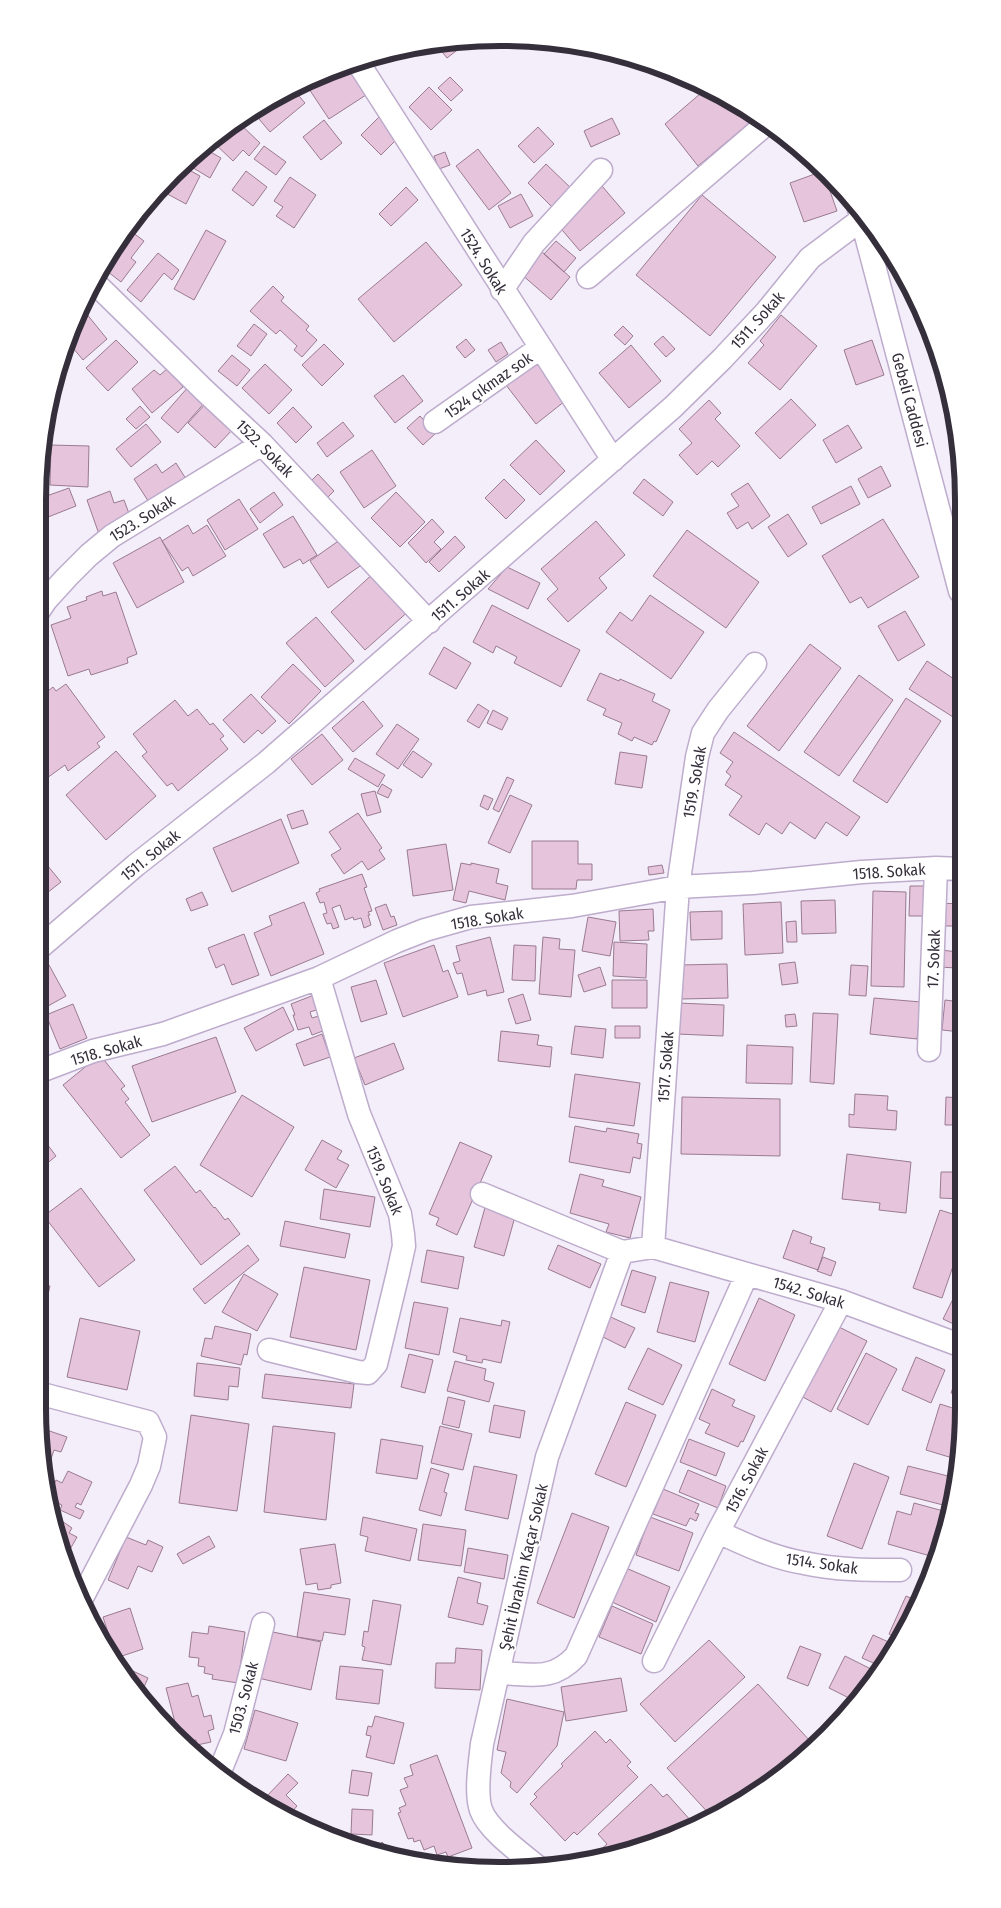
<svg xmlns="http://www.w3.org/2000/svg" width="1001" height="1908" viewBox="0 0 1001 1908" font-family="'Fira Sans Condensed',sans-serif">
<style>
.building{fill:#e6c4dc;stroke:#9a7b91}
.lines{fill:none;stroke-linecap:round;stroke-linejoin:round}
.minor-casing{stroke:#bdaccc;stroke-width:25}
.minor{stroke:#fff;stroke-width:22}
.labels{text-anchor:middle;stroke-width:4;stroke-linejoin:round;paint-order:stroke}
.street-label{font-size:16px;fill:#352e3b;stroke:#fff}
.rim{fill:none;stroke:#352e3b;stroke-width:6}
</style>
<rect width="100%" height="100%" fill="#f4edfa"/>
<!-- building -->
<path class="building" d="M440,41H469L447,58L435,43Z
M349,63L369,93L329,119L305,83Z
M450,77L463,90L451,101L438,88Z
M429,87L452,110L431,130L409,107Z
M708,87L750,115L754,119L698,166L665,124Z
M293,89L305,103L270,132L253,112L269,99Z
M379,117L399,137L381,155L361,135Z
M612,118L620,134L591,147L584,131Z
M324,120L342,143L321,160L303,137Z
M238,122L260,143L249,156L243,150L233,161L212,141Z
M538,127L554,144L534,163L518,146Z
M264,146L286,162L276,175L254,159Z
M202,147L221,158L210,178L185,163Z
M478,149L511,193L489,210L456,166Z
M445,152L450,165L439,169L434,156Z
M546,164L575,192L556,211L528,183Z
M182,166L200,176L186,204L160,190Z
M246,171L267,187L253,206L232,190Z
M823,171L837,211L804,222L790,183Z
M290,177L316,195L294,228L276,216L283,207L274,201Z
M602,186L625,213L580,251L557,224Z
M406,187L418,200L391,226L379,214Z
M521,194L533,216L510,228L498,206Z
M702,195L776,257L710,336L636,275Z
M128,229L144,241L131,258L136,262L121,282L103,268Z
M206,230L226,241L194,300L174,289Z
M556,241L576,258L564,272L544,254Z
M426,242L462,285L394,342L358,299Z
M541,251L570,277L551,300L521,274Z
M158,253L179,270L172,280L164,273L141,302L127,290Z
M273,286L284,297L281,301L309,326L306,330L317,340L302,357L294,350L297,346L280,330L276,334L250,311Z
M81,307L107,339L83,360L68,342Z
M781,315L817,346L780,390L748,363L764,345L760,341Z
M254,324L267,334L251,356L237,346Z
M623,326L633,336L625,345L614,335Z
M663,336L675,349L666,357L654,344Z
M466,339L475,350L465,358L456,347Z
M116,340L138,362L108,391L86,368Z
M872,340L884,375L856,385L844,350Z
M501,342L508,354L496,362L488,350Z
M324,344L344,364L322,386L302,365Z
M631,345L661,381L629,408L599,373Z
M232,355L250,370L237,386L218,371Z
M540,358L570,397L536,424L506,385Z
M265,364L292,390L269,414L242,388Z
M168,368L183,387L152,413L132,389L154,370L160,375Z
M403,375L423,401L395,423L374,396Z
M189,386L206,401L178,433L161,418Z
M791,399L816,425L780,459L755,433Z
M709,400L721,413L715,419L740,446L718,467L712,461L697,475L679,455L692,443L679,429Z
M208,401L235,427L215,448L188,423Z
M140,406L150,417L136,429L126,419Z
M293,407L312,427L296,443L277,423Z
M420,416L436,433L423,445L407,428Z
M343,422L354,436L327,457L317,443Z
M146,424L161,442L131,467L116,449Z
M848,425L862,448L836,463L823,440Z
M536,440L565,471L540,495L510,465Z
M51,445L89,446L88,487L50,485Z
M372,450L396,486L364,508L340,472Z
M176,463L186,479L152,507L134,479L156,464L162,473Z
M881,466L891,486L868,498L858,479Z
M39,467L45,486L38,488V471Z
M318,474L334,491L323,502L306,486Z
M504,479L525,500L506,519L485,498Z
M644,479L673,502L663,516L633,493Z
M748,483L770,516L752,529L748,522L737,529L727,513L739,506L731,494Z
M851,486L860,504L821,524L812,507Z
M69,488L76,506L38,521V499Z
M110,491L114,503L124,500L130,516L100,537L87,500Z
M274,492L283,505L260,523L250,509Z
M396,492L425,522L400,547L371,518Z
M239,499L258,529L225,550L207,520Z
M788,514L807,544L788,557L768,527Z
M293,516L317,555L303,564L300,559L284,568L263,534Z
M432,519L444,532L434,542L441,549L426,563L408,543Z
M883,519L919,577L868,608L861,597L850,603L822,556Z
M596,521L625,555L599,578L607,588L568,622L547,599L558,589L541,569Z
M188,525L193,534L207,525L226,556L193,576L188,567L182,571L162,541Z
M687,530L759,582L726,628L653,576Z
M455,536L465,547L439,572L429,562Z
M160,537L184,582L137,608L113,563Z
M344,537L363,564L328,588L310,561Z
M507,567L540,583L528,609L488,589Z
M376,571L411,609L365,650L331,612Z
M102,591L103,596L116,592L137,654L127,658L128,663L91,675L89,669L68,676L51,625L71,618L67,607L87,600L86,597Z
M650,595L704,632L671,679L606,632L620,612L632,621Z
M492,605L580,650L561,687L514,663L517,657L496,646L493,653L473,642Z
M905,611L925,645L898,661L878,626Z
M316,617L354,661L325,687L286,643Z
M810,644L841,668L779,751L747,726Z
M444,647L471,663L456,689L429,674Z
M927,661L960,683V705L953,717L909,689Z
M293,664L321,691L289,724L261,697Z
M600,673L619,681L620,679L655,694L652,701L670,710L656,742L654,741L652,745L634,737L632,741L618,734L622,723L603,715L606,709L587,700Z
M859,675L893,700L839,776L804,752Z
M66,684L105,737L97,743L100,747L68,771L65,765L47,778L38,767V703L41,701L39,698L53,687L56,691Z
M251,694L276,721L262,734L258,730L244,743L223,720Z
M906,698L941,721L887,803L853,781Z
M175,700L188,716L197,709L210,725L213,723L224,736L220,739L228,749L178,791L172,783L167,786L142,756L147,752L133,734Z
M363,701L383,726L353,752L332,728Z
M478,704L489,711L479,728L467,721Z
M493,710L508,718L502,730L487,723Z
M397,724L419,739L398,769L376,754Z
M734,732L860,817L847,836L826,822L815,839L790,822L782,834L766,823L759,835L729,815L742,796L725,785L731,776L726,772L733,762L720,753Z
M322,734L343,760L312,785L291,759Z
M116,751L156,796L106,840L66,795Z
M413,751L432,764L422,778L403,765Z
M620,752L647,756L642,788L615,784Z
M355,758L385,775L378,787L348,769Z
M507,777L514,780L499,812L493,809Z
M382,784L392,790L388,798L377,793Z
M375,791L381,812L367,816L361,794Z
M484,795L493,799L488,810L480,806Z
M510,795L532,805L510,853L488,843Z
M303,810L308,824L292,829L287,815Z
M358,813L382,848L379,850L385,859L368,870L362,861L344,874L331,855L341,849L329,832Z
M281,819L299,863L232,892L213,848Z
M532,841H578V864H592V880H577L576,889H532Z
M446,844L453,890L413,896L407,850Z
M38,854L61,882L38,900Z
M461,863L471,865V863L499,869L496,883L508,886L505,900L469,891L466,903L453,900Z
M662,865L664,873L649,875L648,867Z
M362,874L367,887L364,888L372,911L368,912L370,915H368L371,925L364,928L361,918L354,920L353,917L345,920L340,905L332,908L339,927L333,929L331,923L327,924L323,914L327,913L324,902L320,903L316,893L320,891L319,889Z
M910,886H930L928,916H909Z
M873,891L906,892L904,987L871,986Z
M202,892L208,905L191,911L186,899Z
M835,900L836,933L802,934L801,901Z
M304,902L324,954L271,976L254,933L272,925L269,916Z
M781,902L783,953L745,955L743,904Z
M939,903L961,904V926H939Z
M386,904L391,917L394,916L397,925L383,930L375,908Z
M653,909L654,931H648L649,940L620,941L619,911Z
M722,911V939L691,940L690,912Z
M588,917L616,922L610,956L582,951Z
M796,921L797,942H787L786,922Z
M244,934L259,975L232,985L224,964L216,968L208,948Z
M490,937L504,992L487,996L486,990L468,995L462,973L457,974L453,963L460,961L456,946Z
M543,937L560,939L559,949L575,950L571,997L539,994Z
M614,942L647,944L646,978L613,976Z
M434,945L443,972L448,970L458,997L403,1017L384,963Z
M514,945L536,946L535,981L512,980Z
M941,950L958,952L956,968L940,967Z
M795,962L798,983L782,985L779,964Z
M727,964L728,998L681,999L680,965Z
M49,965L66,996L48,1006L38,988V971Z
M851,965L868,966L866,996L849,995Z
M600,967L606,985L584,992L578,975Z
M376,980L387,1014L361,1022L351,987Z
M612,980H647V1008H612Z
M523,994L531,1020L516,1024L508,999Z
M314,995L319,1009L310,1012L312,1018L325,1014L331,1028L312,1035L309,1027L298,1030L293,1015H295L291,1004Z
M38,998L46,1009L38,1015Z
M874,998L921,1002L917,1039L870,1034Z
M945,1000L961,1002V1032L942,1030Z
M678,1003L724,1005L723,1036L677,1034Z
M73,1004L87,1038L60,1049L46,1015Z
M283,1007L294,1030L256,1051L244,1028Z
M813,1013L838,1014L834,1084L810,1082Z
M795,1014L797,1026L786,1027L785,1015Z
M575,1026L606,1029L603,1058L571,1054Z
M615,1026H640V1038H615Z
M501,1031L539,1035L537,1045L552,1047L550,1067L498,1061Z
M322,1034L330,1057L304,1066L296,1044Z
M216,1037L236,1092L152,1122L132,1066Z
M394,1043L404,1069L365,1085L354,1058Z
M747,1045L793,1047L792,1084L746,1083Z
M100,1055L125,1086L121,1089L129,1099L125,1102L150,1135L121,1158L63,1085Z
M575,1074L640,1083L634,1126L569,1117Z
M855,1094L888,1096L887,1110L897,1111L896,1130L849,1127V1114L854,1115Z
M242,1095L294,1127L252,1197L200,1165Z
M682,1097L780,1099V1156L681,1154Z
M946,1097L961,1098L962,1125H945Z
M575,1126L606,1132L607,1128L639,1134L637,1143L642,1144L640,1159L633,1157L630,1173L569,1162Z
M38,1132L56,1156L38,1171Z
M322,1140L342,1151L337,1159L349,1165L336,1188L305,1170Z
M460,1142L492,1156L457,1235L436,1225L439,1218L429,1214Z
M847,1154L911,1162L906,1213L879,1210L880,1203L842,1199Z
M175,1166L196,1193L200,1190L214,1208L215,1207L225,1220L228,1218L240,1234L201,1265L144,1190Z
M941,1172H962V1199L940,1198Z
M580,1174L604,1180L602,1186L641,1197L630,1238L606,1232L609,1224L570,1213Z
M81,1188L135,1260L99,1287L44,1216Z
M324,1189L375,1197L370,1227L320,1219Z
M486,1204L516,1213L504,1256L474,1247Z
M940,1210L962,1217V1240L942,1298L913,1288Z
M285,1221L350,1234L345,1258L280,1246Z
M793,1230L812,1237L810,1243L825,1248L818,1270L783,1258Z
M248,1245L259,1260L205,1304L193,1289Z
M558,1245L601,1264L590,1288L548,1269Z
M427,1250L464,1257L458,1289L421,1282Z
M823,1257L836,1262L831,1276L817,1271Z
M304,1267L370,1280L356,1350L290,1337Z
M632,1270L656,1277L645,1313L621,1305Z
M244,1274L278,1294L257,1331L222,1312Z
M670,1282L709,1292L695,1342L657,1332Z
M38,1283L50,1286L38,1337Z
M958,1289L962,1291V1328L943,1319Z
M759,1298L795,1315L765,1381L729,1364Z
M414,1302L448,1308L439,1355L405,1348Z
M604,1314L635,1328L625,1348L595,1333Z
M80,1318L140,1331L127,1390L67,1377Z
M460,1318L501,1326L502,1320L510,1322L501,1363L483,1359L482,1363L466,1360L467,1356L453,1352Z
M833,1324L867,1341L831,1412L797,1394Z
M215,1326L251,1334L247,1355L244,1354L241,1365L201,1356L205,1338L212,1339Z
M648,1348L682,1365L663,1405L628,1389Z
M866,1353L897,1369L868,1425L837,1409Z
M409,1354L433,1360L425,1393L401,1387Z
M916,1357L945,1370L931,1403L902,1390Z
M455,1361L486,1369L484,1380L494,1383L489,1402L447,1391Z
M197,1363L240,1368L238,1387L229,1386L228,1400L194,1396Z
M962,1363V1397L951,1393Z
M265,1374L354,1384L351,1408L262,1398Z
M712,1389L735,1400L732,1406L755,1416L743,1442L741,1441L738,1447L705,1433L710,1424L699,1419Z
M448,1397L465,1401L459,1428L442,1424Z
M626,1402L656,1415L626,1487L595,1474Z
M940,1404L962,1411L963,1437L959,1460L926,1450Z
M494,1405L525,1411L520,1438L489,1432Z
M191,1415L249,1424L237,1511L179,1503Z
M273,1426L335,1433L326,1520L264,1512Z
M440,1426L472,1434L463,1470L431,1463Z
M41,1428L67,1437L61,1452L54,1450L50,1462L46,1460Z
M381,1439L423,1446L417,1479L376,1473Z
M689,1439L725,1453L716,1476L680,1462Z
M854,1463L889,1477L862,1549L827,1536Z
M474,1466L517,1475L508,1519L465,1510Z
M908,1466L956,1478L951,1507L900,1494Z
M431,1468L449,1474L444,1492L447,1493L441,1516L419,1510Z
M688,1470L726,1486L718,1508L679,1492Z
M68,1471L92,1482L81,1505L77,1503L75,1507L84,1511L80,1519L60,1510L62,1505L53,1501L51,1491L56,1480L62,1483Z
M663,1489L699,1504L695,1513L699,1514L696,1521L690,1518L686,1526L653,1514Z
M914,1503L947,1512L934,1557L888,1544L897,1511L911,1515Z
M572,1513L609,1527L574,1618L537,1603Z
M363,1517L417,1529L410,1561L365,1551L368,1537L360,1535Z
M650,1517L693,1533L679,1571L636,1555Z
M59,1519L72,1528L69,1533L77,1537L64,1560L57,1523Z
M423,1524L466,1530L461,1566L418,1560Z
M209,1536L215,1547L183,1564L177,1554Z
M126,1537L146,1545L148,1540L163,1547L152,1572L138,1566L128,1589L108,1580Z
M335,1544L341,1583L331,1585V1588L318,1590L317,1583L306,1585L300,1549Z
M468,1548L508,1555L504,1579L464,1572Z
M626,1568L670,1587L656,1622L612,1602Z
M458,1577L481,1583L477,1603L488,1606L483,1625L448,1617Z
M304,1592L350,1599L345,1635L324,1632L322,1641L297,1637Z
M906,1596L920,1602L916,1613L897,1638L889,1634Z
M373,1600L401,1605L391,1665L362,1660L365,1647L362,1646L364,1631L368,1632Z
M612,1606L653,1624L641,1654L599,1637Z
M130,1608L143,1649L116,1658L103,1617Z
M209,1626L245,1632L238,1683L212,1679L213,1675L204,1673L205,1667L198,1666L199,1658L189,1657L192,1632L208,1634Z
M268,1631L321,1642L311,1690L258,1678Z
M873,1635L893,1644L878,1665L862,1658Z
M709,1640L745,1677L675,1742L640,1704Z
M800,1646L821,1654L808,1686L787,1678Z
M456,1648L482,1650L480,1690L435,1688L436,1663H455Z
M845,1656L873,1670L853,1700L829,1688Z
M120,1665L148,1678L141,1694L156,1701L153,1708L133,1690Z
M340,1666L383,1670L379,1704L336,1699Z
M621,1678L627,1711L566,1721L561,1687Z
M188,1683L192,1697L198,1695L204,1717L211,1715L214,1729L208,1731L211,1742L197,1745L196,1740L189,1741L177,1730L166,1688Z
M758,1684L810,1741L750,1797L712,1817L667,1768Z
M507,1699L564,1712L557,1746L517,1793L510,1787L511,1782L501,1773L506,1752L497,1750Z
M255,1710L298,1723L286,1761L244,1749Z
M375,1716L404,1723L394,1764L366,1757L371,1736L366,1735L368,1726L372,1727Z
M595,1731L606,1743L610,1739L631,1762L627,1766L638,1777L577,1835L574,1832L565,1841L530,1804L537,1797L534,1794L563,1766L561,1764Z
M437,1755L472,1848L448,1857L446,1852L437,1855L434,1846L424,1850L420,1840L414,1842L413,1838L408,1839L398,1813L401,1812L399,1808L406,1805L400,1790L408,1787L404,1778L413,1775L410,1765Z
M352,1770L372,1773L368,1796L349,1793Z
M288,1774L298,1783L286,1795L297,1806L290,1814L275,1807L265,1798Z
M651,1784L663,1797L667,1794L692,1822L688,1826L690,1828L678,1835L596,1854L607,1844L598,1834Z
M352,1809L373,1810L372,1835L351,1834Z
M382,1842L386,1846L395,1856L381,1855L370,1850L374,1846L376,1848Z"/>
<g class="lines">
<defs>
<path id="minor" d="M357,61L613,460
M859,209L960,591
M588,277L765,125
M94,282L204,390L262,444L429,622
M502,290L534,243L601,170
M435,422L540,348
M38,612L46,600L67,577L89,555L112,536L262,444
M38,949L136,865L266,763L673,407L722,359L767,311L810,258L862,219L864,215
M929,1050L936,868
M38,1072L93,1051L163,1034L319,978L397,941L425,930L471,917L572,906L678,887L753,883L862,872L936,868L961,869
M482,1194L622,1252L653,1247L841,1301L962,1346
M653,1247L678,887L697,757L703,733L718,710L755,664
M269,1350L358,1372L368,1373L376,1364L398,1273L404,1246L403,1234L400,1214L359,1114L319,978
M38,1393L148,1422L155,1437L149,1466L141,1485L83,1596
M718,1532C746,1545 774,1558 804,1563C836,1570 868,1570 900,1570
M654,1661L718,1532L841,1301
M499,1673C531,1674 552,1682 576,1656L747,1274
M220,1771L235,1734L263,1624
M539,1868C522,1854 488,1830 481,1810C475,1793 480,1762 482,1744L547,1457L622,1252"/>
</defs>
<!-- minor casing -->
<use href="#minor" class="minor-casing"/>
<!-- minor -->
<use href="#minor" class="minor"/>
</g>
<g class="labels">
<!-- street labels -->
<g class="street-label">
<text transform="translate(484 261) rotate(58)" y="6">1524. Sokak</text>
<text transform="translate(757 320) rotate(-48)" y="6">1511. Sokak</text>
<text transform="translate(488 385) rotate(-35)" y="6">1524 çıkmaz sok</text>
<text transform="translate(910 400) rotate(75)" y="6">Gebeli Caddesi</text>
<text transform="translate(265 448) rotate(45)" y="6">1522. Sokak</text>
<text transform="translate(142 518) rotate(-32)" y="6">1523. Sokak</text>
<text transform="translate(460 595) rotate(-41)" y="6">1511. Sokak</text>
<text transform="translate(694 782) rotate(-80)" y="6">1519. Sokak</text>
<text transform="translate(150 855) rotate(-39)" y="6">1511. Sokak</text>
<text transform="translate(889 871) rotate(-4)" y="6">1518. Sokak</text>
<text transform="translate(487 918) rotate(-9)" y="6">1518. Sokak</text>
<text transform="translate(933 959) rotate(-88)" y="6">17. Sokak</text>
<text transform="translate(106 1050) rotate(-16)" y="6">1518. Sokak</text>
<text transform="translate(665 1067) rotate(-86)" y="6">1517. Sokak</text>
<text transform="translate(385 1180) rotate(68)" y="6">1519. Sokak</text>
<text transform="translate(809 1292) rotate(17)" y="6">1542. Sokak</text>
<text transform="translate(746 1480) rotate(-62)" y="6">1516. Sokak</text>
<text transform="translate(822 1563) rotate(8)" y="6">1514. Sokak</text>
<text transform="translate(523 1567) rotate(-77)" y="6">Şehit İbrahim Kaçar Sokak</text>
<text transform="translate(243 1698) rotate(-75)" y="6">1503. Sokak</text>
</g>
</g>
<!-- crop -->
<path d="M0 0H1001V1908H0ZM500 46H501A454 454 0 0 1 955 500V1408A454 454 0 0 1 501 1862H500A454 454 0 0 1 46 1408V500A454 454 0 0 1 500 46Z" fill="#fff" fill-rule="evenodd"/>
<path class="rim" d="M500 46H501A454 454 0 0 1 955 500V1408A454 454 0 0 1 501 1862H500A454 454 0 0 1 46 1408V500A454 454 0 0 1 500 46Z"/>
</svg>
